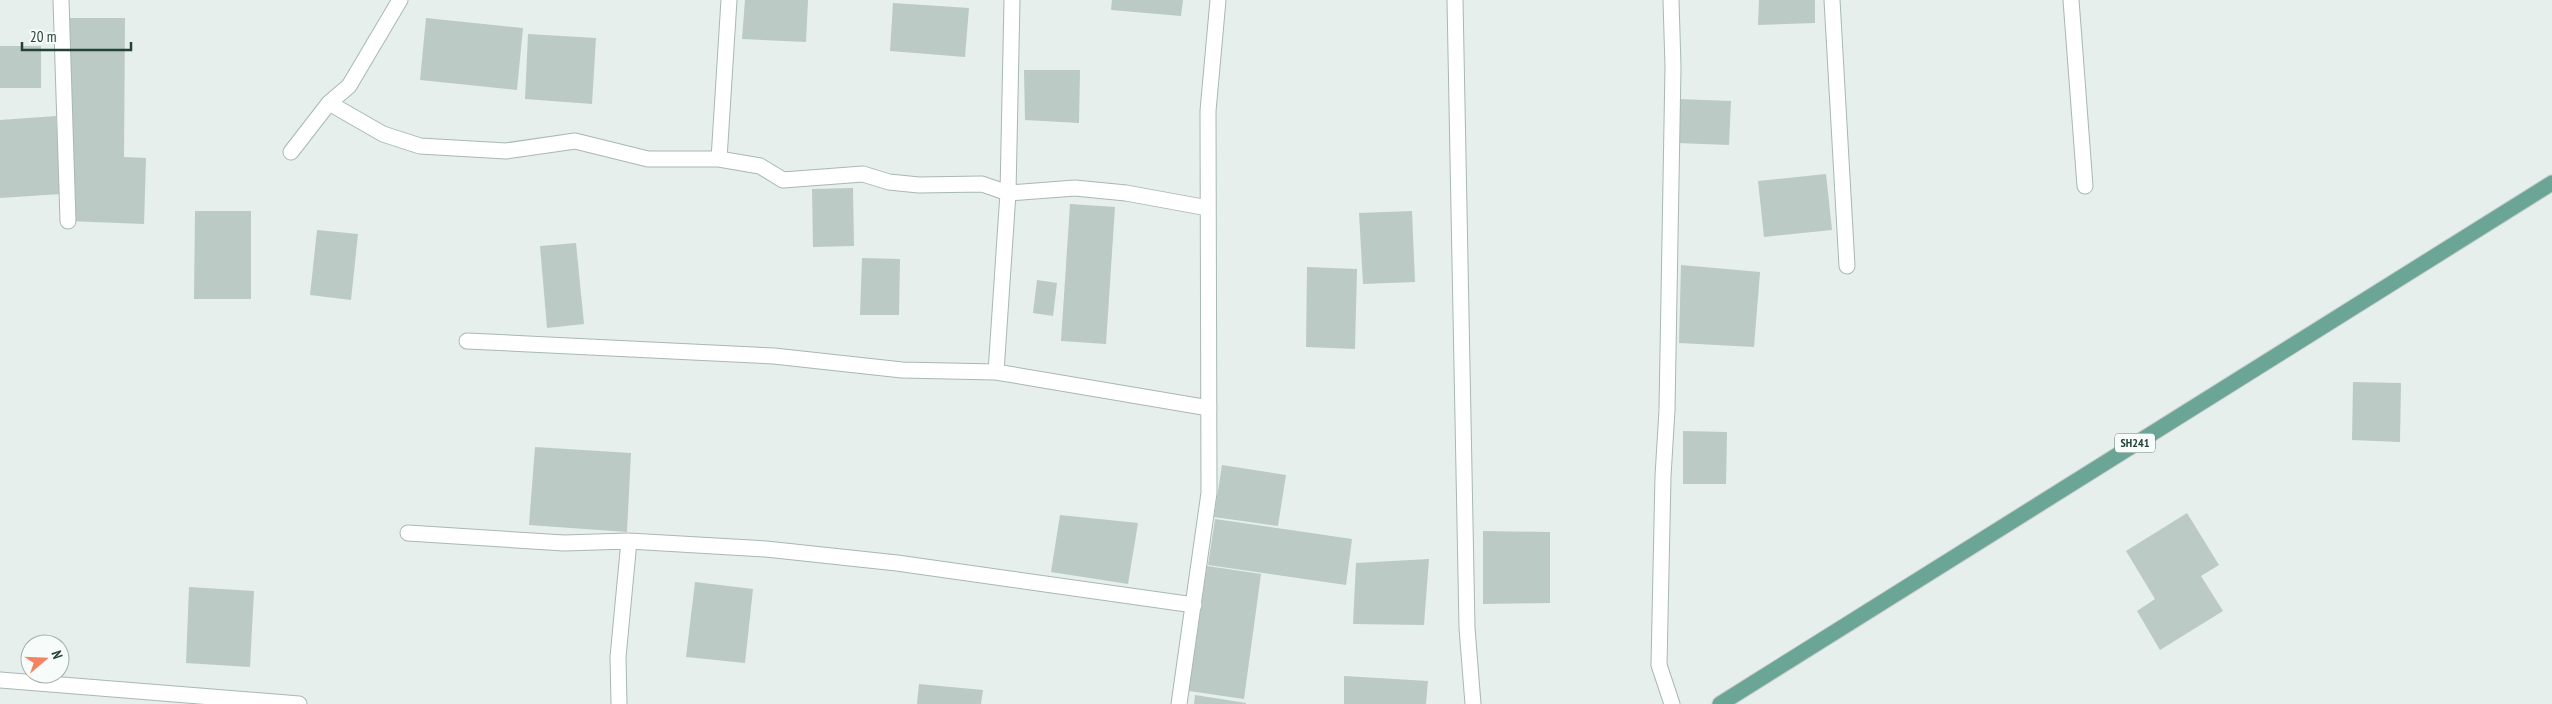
<svg xmlns="http://www.w3.org/2000/svg" width="2552" height="704" viewBox="0 0 2552 704" font-family="'PT Sans Narrow',sans-serif">
<style>
.building{fill:#bbcac4}
.lines{fill:none;stroke-linecap:round;stroke-linejoin:round}
.minor-casing{stroke:#a8b8b2;stroke-width:17}
.major-casing{stroke:#c2cac8;stroke-width:17}
.minor{stroke:#fff;stroke-width:15}
.major{stroke:#6aa596;stroke-width:15}
.labels{text-anchor:middle;stroke-width:4.5;stroke-linejoin:round;paint-order:stroke}
.shield{fill:#f7fbf9;stroke:#637a73;stroke-width:1}
.shield-label{font-size:12px;font-weight:bold;fill:#24423a}
</style>
<rect width="100%" height="100%" fill="#e6efeb"/>
<!-- building -->
<path class="building" d="M745,0H808L806,42L742,39Z
M1112,0H1183L1181,16L1111,10Z
M1759,0H1815V23L1758,25Z
M893,3L969,8L965,57L890,51Z
M70,18H125L124,157L146,158L144,224L68,221Z
M426,18L523,28L517,90L420,80Z
M528,34L596,38L592,104L525,99Z
M0,46H41V88H0Z
M1024,70H1080L1079,123L1025,120Z
M1679,99L1731,101L1729,145L1677,143Z
M56,116L61,194L0,198V120Z
M1826,174L1832,230L1764,237L1758,181Z
M853,188L854,246L813,247L812,189Z
M1070,204L1115,207L1106,344L1061,341Z
M195,211H251V299H194Z
M1412,211L1415,282L1363,284L1359,213Z
M317,230L358,234L351,300L310,295Z
M576,243L584,324L547,328L540,246Z
M862,258L900,259L899,315H860Z
M1681,265L1760,272L1754,347L1679,343Z
M1307,267L1357,269L1355,349L1306,347Z
M1037,280L1057,283L1053,316L1033,313Z
M2353,382L2401,383L2400,442L2352,440Z
M1683,431L1727,432L1726,484H1683Z
M535,447L631,453L627,532L529,525Z
M1222,465L1286,475L1278,526L1214,517Z
M2187,513L2219,565L2201,576L2223,611L2160,650L2137,611L2155,599L2126,551Z
M1060,515L1138,523L1128,584L1051,572Z
M1215,519L1352,539L1346,585L1208,565Z
M1483,531L1550,532V603L1483,604Z
M1429,559L1424,625L1353,624L1356,563Z
M1207,566L1261,574L1244,699L1189,691Z
M695,582L753,589L745,663L686,657Z
M189,587L254,591L250,667L186,663Z
M1344,676L1428,681L1426,704H1344Z
M919,684L983,690L981,704H917Z
M1195,695L1246,703V704H1194Z"/>
<g class="lines">
<defs>
<path id="minor" d="M61,0L68,221
M1455,0L1467,628L1473,704
M1671,0L1673,67L1667,410L1663,476L1659,665L1672,704
M1832,0L1847,266
M2071,0L2085,186
M329,103L383,134L420,146L506,151L575,141L648,159H719L760,166L783,180L863,174L889,182L919,185L982,184L1008,193L1075,188L1126,193L1208,208
M291,152L329,103L349,86L400,0
M719,159L729,0
M467,341L774,356L902,370L996,372L1209,408
M996,372L1008,193L1012,0
M408,533L564,543L629,541L766,549L897,563L1194,605
M0,680L299,704
M619,704L618,657L629,541
M1179,704L1209,493L1208,111L1218,0"/>
<path id="major" d="M1720,704L2552,183"/>
</defs>
<!-- minor casing -->
<use href="#minor" class="minor-casing"/>
<!-- major casing -->
<use href="#major" class="major-casing"/>
<!-- minor -->
<use href="#minor" class="minor"/>
<!-- major -->
<use href="#major" class="major"/>
</g>
<g class="labels">
<!-- shield labels -->
<rect class="shield" x="2115" y="433.5" width="40" height="19" rx="4"/>
<g class="shield-label">
<text x="2135" y="447">SH241</text>
</g>
</g>
<!-- north arrow -->
<g transform="translate(45 659) rotate(71)"><circle r="24" fill="#f7fbf9" stroke="#a3b1ad"/>
<path d="M0-4L9 19L0 12L-9 19Z" fill="#f4845f"/>
<text y="-8" font-size="14" font-weight="bold" text-anchor="middle" fill="#24423a">N</text>
</g>
<!-- scale -->
<path d="M22 42v8h109v-8" fill="none" stroke="#24423a" stroke-width="2.5"/>
<text x="30" y="42" font-size="15" fill="#24423a" stroke="#f7fbf9" stroke-width="4" paint-order="stroke">20 m</text>
</svg>
